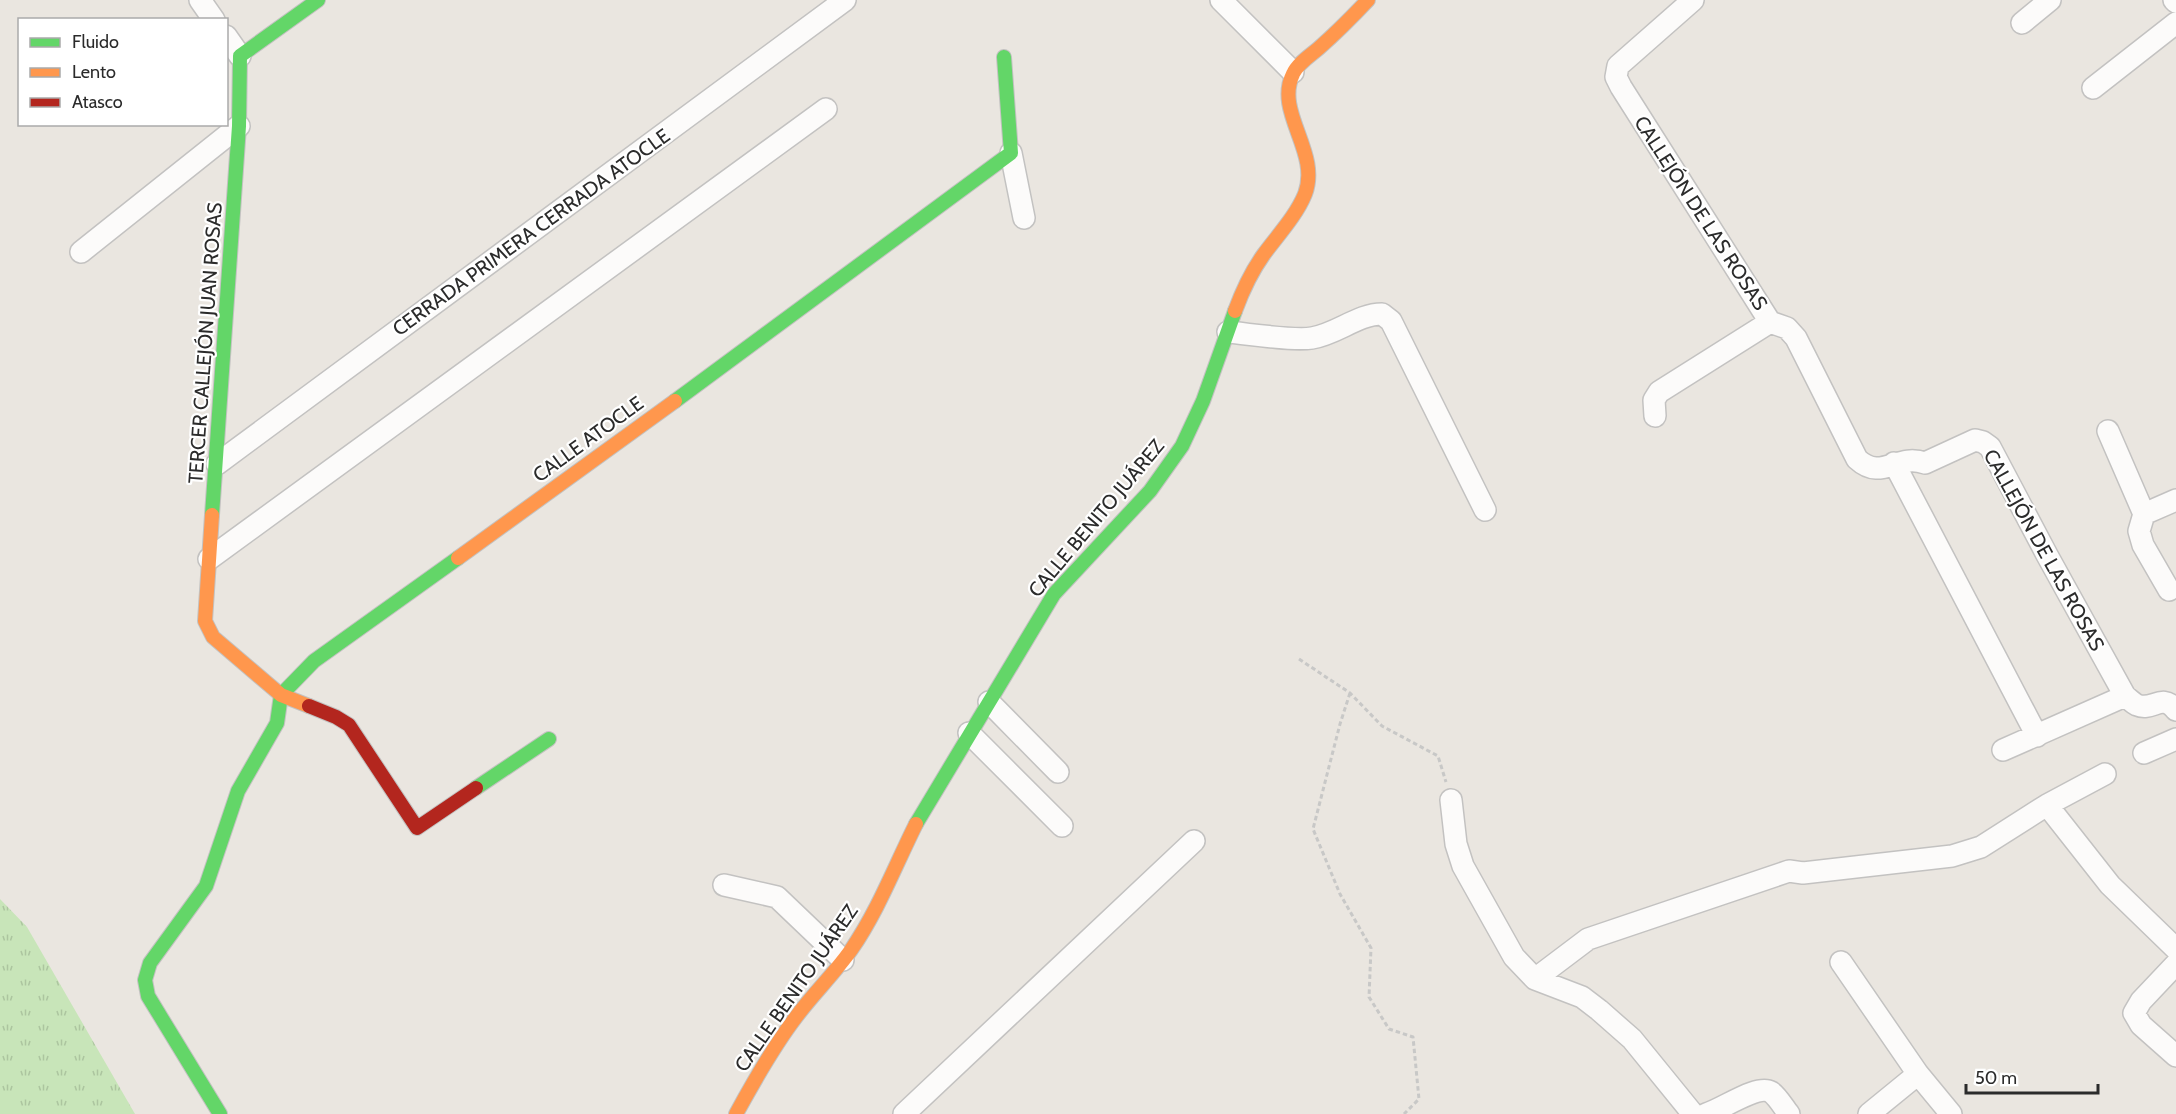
<svg xmlns="http://www.w3.org/2000/svg" width="2176" height="1114" viewBox="0 0 2176 1114" font-family="Cabin,sans-serif">
<style>
.park{fill:url(#park-tufts)}
.lines{fill:none;stroke-linecap:round;stroke-linejoin:round}
.street-casing{stroke:#c3c2c1;stroke-width:24}
.fast-casing{stroke:#c3c2c1;stroke-width:16}
.slow-casing{stroke:#c3c2c1;stroke-width:16}
.jam-casing{stroke:#c3c2c1;stroke-width:16}
.path{stroke:#c8c8c7;stroke-width:3;stroke-dasharray:4.5 3;stroke-linecap:butt}
.street{stroke:#fcfbfa;stroke-width:21}
.fast{stroke:#63d668;stroke-width:14}
.slow{stroke:#ff974d;stroke-width:14}
.jam{stroke:#b3261e;stroke-width:14}
.labels{text-anchor:middle;stroke-width:4.5;stroke-linejoin:round;paint-order:stroke}
.street-label{font-size:20px;fill:#2b2b2b;stroke:#fff}
</style>
<defs>
<pattern id="park-tufts" width="24" height="20" patternUnits="userSpaceOnUse" patternTransform="scale(1.5)"><rect width="24" height="20" fill="#c8e5b9"/><path d="M3 7l-1-3M5 7V3M7 7l1-3M15 17l-1-3M17 17v-4M19 17l1-3" fill="none" stroke="#acc59f"/></pattern>
</defs>
<rect width="100%" height="100%" fill="#eae6e0"/>
<!-- park -->
<path class="park" d="M0,899L27,927L135,1114H0Z"/>
<g class="lines">
<defs>
<path id="street" d="M200,0L214,20
M1221,0L1293,72
M1693,0L1618,66L1616,77L1621,87L1770,322L1787,328L1796,338L1857,459C1882,482 1896,453 1925,463L1975,440L1983,442L1990,447L2047,555L2125,696C2129,699 2133,703 2137,705C2153,712 2161,692 2176,710
M2174,0L2176,2
M2022,23L2050,0
M226,36L240,56
M2093,88L2176,23
M1011,153L1024,218
M81,252L239,126
M1228,332C1250,334 1292,341 1312,338C1337,334 1358,314 1382,314L1391,321L1485,510
M1655,416L1654,400L1659,392L1770,322
M2108,431L2144,514
M1894,463L2037,736
M217,464L845,0
M2144,514L2139,531L2143,545L2169,590
M2144,514L2176,500
M209,559L826,109
M989,702L1058,772
M969,733L1062,826
M2003,750L2125,696
M2144,753L2176,739
M1451,800L1456,844L1463,866L1514,957L1535,979L1582,997L1599,1010L1632,1039L1693,1114
M2047,805L2110,885L2176,949
M724,885L777,897L843,960
M1841,962L1918,1074L1951,1114
M2176,964L2141,1001L2134,1013L2141,1025L2176,1056
M1535,979L1588,939L1789,871L1803,873L1952,856L1981,847L2047,805L2105,774
M904,1114L1194,841
M1706,1114C1723,1109 1757,1084 1771,1092C1778,1097 1784,1108 1789,1114
M1869,1114L1918,1074"/>
<path id="fast" d="M675,401L1011,153L1004,57
M212,515L239,126L240,56L318,0
M476,788L549,739
M916,824L1054,594L1150,491L1182,446L1203,401L1235,311
M220,1114L148,996L145,980L150,963L206,886L238,791L277,723L281,695L314,661L458,558"/>
<path id="slow" d="M1235,311C1242,292 1251,272 1264,254C1278,235 1296,216 1305,194C1321,152 1274,112 1293,74C1297,64 1311,55 1319,48C1336,33 1352,17 1368,0
M212,515L205,621L213,637L281,695L309,706
M458,558L675,401
M736,1114C754,1081 773,1047 796,1017C813,994 834,974 851,950C878,911 895,866 916,824"/>
<path id="jam" d="M309,706L336,717L349,725L417,828L476,788"/>
</defs>
<!-- street casing -->
<use href="#street" class="street-casing"/>
<!-- fast casing -->
<use href="#fast" class="fast-casing"/>
<!-- slow casing -->
<use href="#slow" class="slow-casing"/>
<!-- jam casing -->
<use href="#jam" class="jam-casing"/>
<!-- path -->
<path class="path" d="M1299,659L1350,693L1382,726L1438,756L1446,782
M1350,693L1340,724L1313,829L1340,894L1371,948L1369,997L1389,1029L1413,1037L1419,1099L1404,1114"/>
<!-- street -->
<use href="#street" class="street"/>
<!-- fast -->
<use href="#fast" class="fast"/>
<!-- slow -->
<use href="#slow" class="slow"/>
<!-- jam -->
<use href="#jam" class="jam"/>
</g>
<g class="labels">
<!-- street labels -->
<g class="street-label">
<text transform="translate(1701 213) rotate(57)" y="7">CALLEJÓN DE LAS ROSAS</text>
<text transform="translate(531 232) rotate(-36)" y="7">CERRADA PRIMERA CERRADA ATOCLE</text>
<text transform="translate(205 343) rotate(-86)" y="7">TERCER CALLEJÓN JUAN ROSAS</text>
<text transform="translate(588 439) rotate(-36)" y="7">CALLE ATOCLE</text>
<text transform="translate(1096 518) rotate(-50)" y="7">CALLE BENITO JUÁREZ</text>
<text transform="translate(2044 550) rotate(61)" y="7">CALLEJÓN DE LAS ROSAS</text>
<text transform="translate(796 988) rotate(-55)" y="7">CALLE BENITO JUÁREZ</text>
</g>
</g>
<!-- legend -->
<rect x="18" y="18" width="210" height="108" fill="#ffffff" stroke="#aaaaaa" stroke-width="1.5"/>
<rect x="30" y="38" width="30" height="9" fill="#63d668" stroke="#aaaaaa" stroke-width="1.5"/>
<text x="72" y="48" font-size="18" fill="#2b2b2b">Fluido</text>
<rect x="30" y="68" width="30" height="9" fill="#ff974d" stroke="#aaaaaa" stroke-width="1.5"/>
<text x="72" y="78" font-size="18" fill="#2b2b2b">Lento</text>
<rect x="30" y="98" width="30" height="9" fill="#b3261e" stroke="#aaaaaa" stroke-width="1.5"/>
<text x="72" y="108" font-size="18" fill="#2b2b2b">Atasco</text>
<!-- scale -->
<path d="M1966 1084v9h132v-9" fill="none" stroke="#2b2b2b" stroke-width="3"/>
<text x="1975" y="1084" font-size="18" fill="#2b2b2b" stroke="#ffffff" stroke-width="4.5" paint-order="stroke">50 m</text>
</svg>
